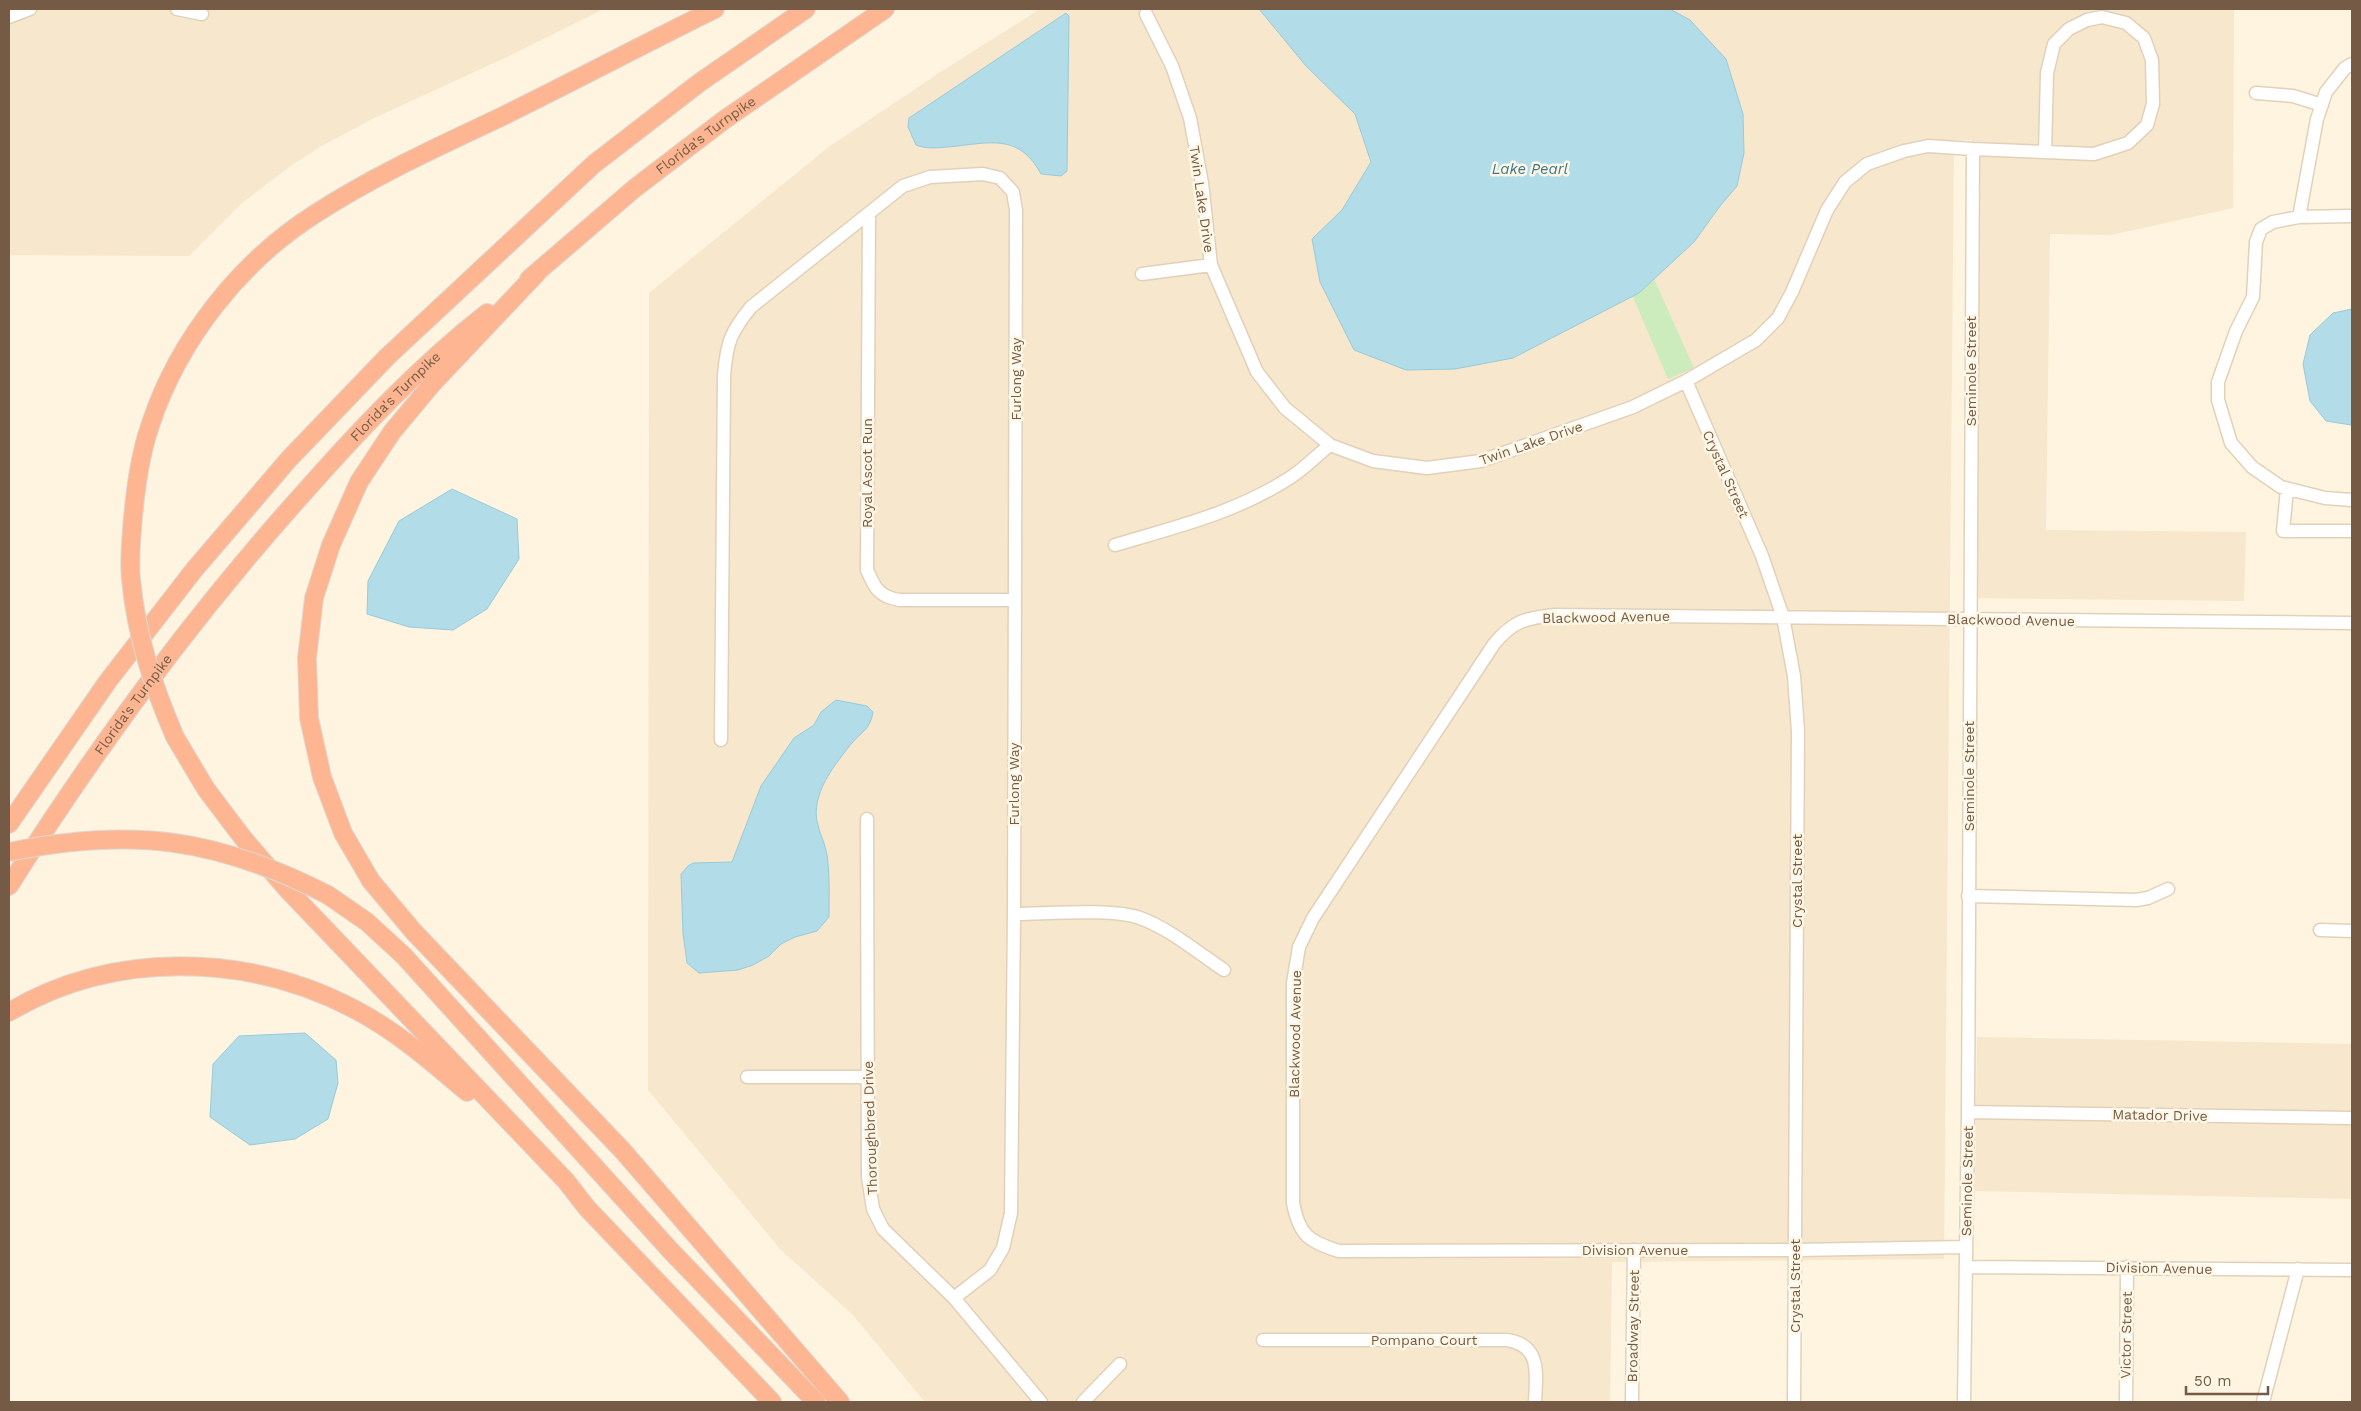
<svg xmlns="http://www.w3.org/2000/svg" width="2361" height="1411" viewBox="0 0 2361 1411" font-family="'Work Sans',sans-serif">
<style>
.residential{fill:#f6e7cd}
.green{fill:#ccecbd}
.water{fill:#b2dce8;stroke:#98cadb}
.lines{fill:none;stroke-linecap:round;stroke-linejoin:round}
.minor-casing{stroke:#e2d1ba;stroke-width:15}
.highway-casing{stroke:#ded8d2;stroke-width:20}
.minor{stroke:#fff;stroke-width:12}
.highway{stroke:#fdb691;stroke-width:18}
.highway-bridge-casing{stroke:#ded8d2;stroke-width:20;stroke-linecap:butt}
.highway-bridge{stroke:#fdb691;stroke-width:18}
.labels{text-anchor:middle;stroke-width:5;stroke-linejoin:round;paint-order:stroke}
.street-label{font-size:14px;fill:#755b45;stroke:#fff7e6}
.water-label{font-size:15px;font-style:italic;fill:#3d778b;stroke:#fff7e6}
</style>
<rect width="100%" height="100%" fill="#fef4df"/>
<!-- residential -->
<path class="residential" d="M9,9H604L509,56L372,119L320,147L289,167L242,203L189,256L9,255Z
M1040,9H2234L2233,208L2111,235L2050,234L2046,530L2246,532L2244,601L1969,598L1972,140H1954L1944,1259L1612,1262L1610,1402H925L852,1314L781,1250L648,1090L649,293L830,146L939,73Z
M1977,1037L2352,1044V1199L1975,1191Z"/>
<!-- green -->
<path class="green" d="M1642,252L1694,368L1668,379L1618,262Z"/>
<!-- water -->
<path class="water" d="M1259,9H1670L1690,20L1726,59L1743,114L1744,153L1737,186L1720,206L1694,242L1639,293L1513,358L1455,369L1406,370L1354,350L1320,282L1312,239L1342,210L1371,162L1355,114L1306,66Z
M1066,13L1069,16L1067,171L1061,176L1041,174C1018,131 986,144 947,147C936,148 926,149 916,145L908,127L909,118Z
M2352,309V425H2351L2326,421L2310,401L2303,364L2310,335L2333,313Z
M452,489L517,519L519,559L487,609L453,630L409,627L367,614L368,581L399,521Z
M836,700L867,706L873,712C870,730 862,731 852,743C839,759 823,779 818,799C812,824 823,833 827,855C830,875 829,897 829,917L817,931L795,937L781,944L769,956L753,965L738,970L699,973L687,963L683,933L681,874L688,866L693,863L732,862L761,786L794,738L814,725L821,712Z
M305,1033L336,1060L338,1083L328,1119L295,1139L250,1145L210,1117L213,1064L239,1036Z"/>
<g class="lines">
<defs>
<path id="minor" d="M177,9L202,14
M1146,14L1172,66L1190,118L1202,183L1211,265L1257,372L1285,408L1330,445L1373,461L1427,468L1481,461L1633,407L1686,381L1756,340L1778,318L1792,292L1827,210L1845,182L1867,164L1904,151L1928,146L1973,149L2045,152L2094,154L2128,143L2147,125L2153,104L2152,60L2144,38L2126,23L2102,17L2087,20L2069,29L2054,44L2047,73L2045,152
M9,17L30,9
M2256,93L2293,96L2322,105
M869,213L867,570C875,588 878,596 899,600H1015
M2352,216L2299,217L2273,222L2261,229L2256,242L2253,297L2236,331L2218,382V400L2231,443L2252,467L2281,487L2325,498L2352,500
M2299,217L2317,119L2326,92L2345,68L2352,64
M1142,274L1211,265
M1686,381L1762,556L1783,617L1794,676L1798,731L1794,1402
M2287,489L2283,531H2352
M1115,545C1176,527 1238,512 1291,477C1305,468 1317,455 1330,445
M721,740L724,375C727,342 730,333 751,307L903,186L930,177L983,174L1000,178L1013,192L1016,210L1014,914L1011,1213L1003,1248L990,1270L954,1298
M867,819L868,1177L873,1209L883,1229L954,1298L1041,1402
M1968,896L2136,900L2148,898L2168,889
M1014,914C1046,914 1112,908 1140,918C1170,929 1197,952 1224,970
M2320,930L2352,931
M747,1077H868
M1968,1112L2352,1118
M1966,1247L1795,1250L1339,1251C1309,1242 1299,1235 1293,1203V983L1299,947L1313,918L1494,644C1513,621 1525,618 1555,615L2352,623
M1966,1267L2352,1270
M1263,1340H1507C1542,1345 1536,1375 1535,1402
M1083,1402L1120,1364
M1632,1402L1634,1250
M1964,1402L1968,1112L1973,149
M2126,1402L2127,1267
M2263,1402L2298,1269"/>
<g id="highway">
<path d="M537,273L432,384L392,432L359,482L331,545L314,598L307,658L309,718L322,777L343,833L371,881L414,932L623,1151L840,1402"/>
<path id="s1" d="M529,279L635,188L724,120L885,9"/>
<path d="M132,529C135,493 139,457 151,423C179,339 241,261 315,214C375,175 440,146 503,116C574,81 644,44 715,9"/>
<path d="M175,737L206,789L243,838L287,889L566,1181L587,1208L772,1402"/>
<path d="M9,824L108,681L194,570L289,459L387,357L594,164L699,83L806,9"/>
<path id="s2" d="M9,886C98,745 197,611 309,487C364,425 422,364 487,313"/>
<path d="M328,895L367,922L404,956L671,1251L816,1402"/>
<path d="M9,1012C114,950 247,953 354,1009C395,1030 432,1062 467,1092"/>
</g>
</defs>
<!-- minor casing -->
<use href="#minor" class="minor-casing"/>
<!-- highway casing -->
<use href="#highway" class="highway-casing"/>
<!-- minor -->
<use href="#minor" class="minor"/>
<!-- highway -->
<use href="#highway" class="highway"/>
<defs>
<path id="highway-bridge" d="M132,529C131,545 129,562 131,579C136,635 153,686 175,737
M9,852C131,827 217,838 328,895"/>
</defs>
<!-- highway-bridge casing -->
<use href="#highway-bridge" class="highway-bridge-casing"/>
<!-- highway-bridge -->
<use href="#highway-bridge" class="highway-bridge"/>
</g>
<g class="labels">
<!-- street labels -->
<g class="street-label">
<text dy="5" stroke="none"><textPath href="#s1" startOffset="228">Florida's Turnpike</textPath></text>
<text transform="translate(1202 199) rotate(82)" y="5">Twin Lake Drive</text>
<text transform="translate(1971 371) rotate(-90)" y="5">Seminole Street</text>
<text transform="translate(1016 379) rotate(-90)" y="5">Furlong Way</text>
<text dy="5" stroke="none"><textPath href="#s2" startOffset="625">Florida's Turnpike</textPath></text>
<text transform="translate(1531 443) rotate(-19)" y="5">Twin Lake Drive</text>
<text transform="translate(867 473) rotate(-90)" y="5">Royal Ascot Run</text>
<text transform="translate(1726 474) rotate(66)" y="5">Crystal Street</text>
<text transform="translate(1606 617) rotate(-1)" y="5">Blackwood Avenue</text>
<text transform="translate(2011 620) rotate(1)" y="5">Blackwood Avenue</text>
<text dy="5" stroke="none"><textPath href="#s2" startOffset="220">Florida's Turnpike</textPath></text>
<text transform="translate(1969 776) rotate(-90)" y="5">Seminole Street</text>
<text transform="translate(1014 784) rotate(-90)" y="5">Furlong Way</text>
<text transform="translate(1797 881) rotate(-90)" y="5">Crystal Street</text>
<text transform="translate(1295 1034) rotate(-89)" y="5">Blackwood Avenue</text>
<text transform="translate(2160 1115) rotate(1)" y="5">Matador Drive</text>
<text transform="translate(870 1128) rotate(-92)" y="5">Thoroughbred Drive</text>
<text transform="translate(1967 1181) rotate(-89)" y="5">Seminole Street</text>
<text x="1635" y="1255">Division Avenue</text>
<text transform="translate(2159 1268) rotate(1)" y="5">Division Avenue</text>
<text transform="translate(1795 1286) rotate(-90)" y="5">Crystal Street</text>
<text transform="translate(1633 1326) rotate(-89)" y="5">Broadway Street</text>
<text transform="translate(2126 1335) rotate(-89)" y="5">Victor Street</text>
<text x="1424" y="1345">Pompano Court</text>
</g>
<!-- water labels -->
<g class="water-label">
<text x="1530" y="174">Lake Pearl</text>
</g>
</g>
<!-- border -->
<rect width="2361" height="1411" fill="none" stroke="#755b45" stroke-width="20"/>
<!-- scale -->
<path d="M2186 1386v8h82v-8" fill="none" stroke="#755b45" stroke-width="2.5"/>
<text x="2194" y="1386" font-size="15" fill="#755b45" stroke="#fff7e6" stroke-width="4" paint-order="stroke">50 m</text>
</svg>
